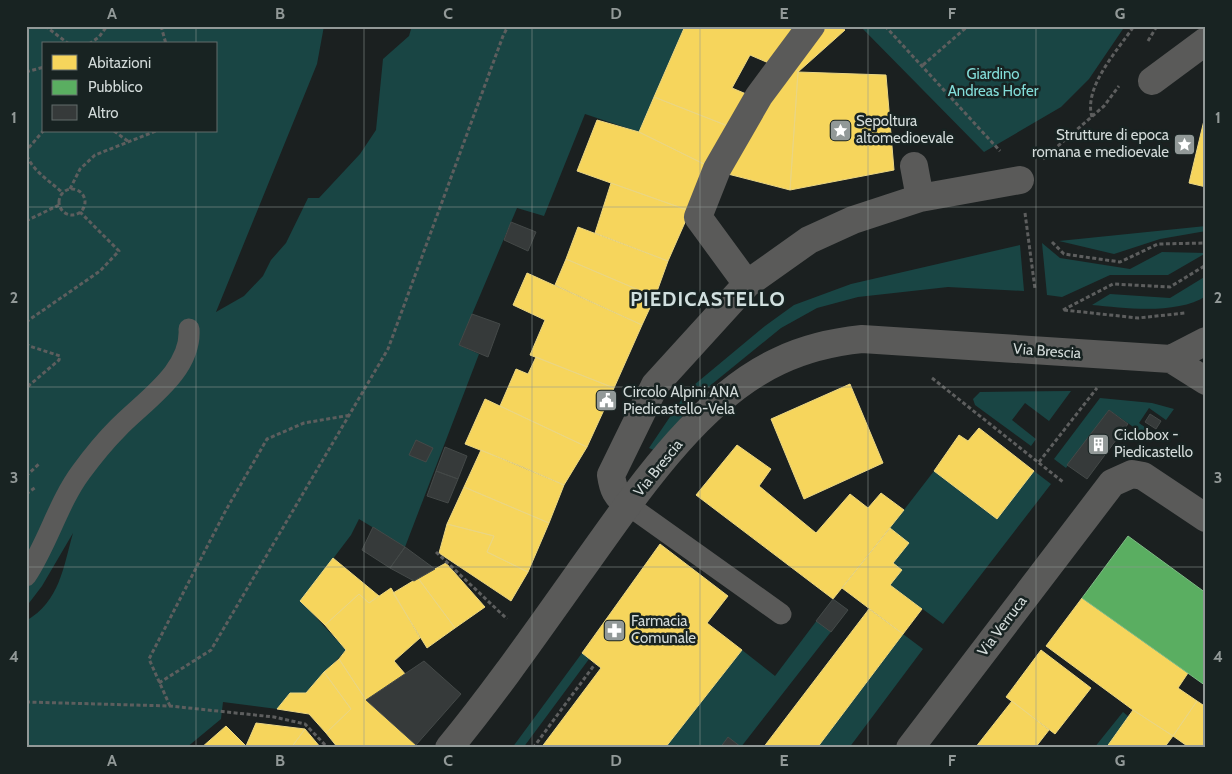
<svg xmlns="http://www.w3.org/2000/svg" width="1232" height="774" viewBox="0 0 1232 774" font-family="Cabin,sans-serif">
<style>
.green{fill:#194544;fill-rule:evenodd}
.homes{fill:#f6d55c;stroke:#ebd682}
.public{fill:#5aae61;stroke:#7ebb85}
.building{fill:#363a3a;stroke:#444948}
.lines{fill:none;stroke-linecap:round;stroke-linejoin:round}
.path{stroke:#5d5e5e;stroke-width:3;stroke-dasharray:4 2.5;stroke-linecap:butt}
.service{stroke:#5a5a59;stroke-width:21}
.pedestrian{stroke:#5a5a59;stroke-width:28}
.minor{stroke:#5a5a59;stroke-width:28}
.tertiary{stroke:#5a5a59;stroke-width:28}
.grid{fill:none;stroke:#929998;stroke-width:1;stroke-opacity:0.55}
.labels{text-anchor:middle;stroke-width:5;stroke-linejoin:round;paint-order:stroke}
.park-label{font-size:15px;fill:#83ddd9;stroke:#182322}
.poi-label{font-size:15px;fill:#d2dad9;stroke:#182322;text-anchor:start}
.street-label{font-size:15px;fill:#d2dad9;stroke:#182322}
.district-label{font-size:20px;font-weight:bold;letter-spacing:1px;fill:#d1e0df;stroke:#182322}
.neatline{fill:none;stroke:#929998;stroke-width:2}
.grid-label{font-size:16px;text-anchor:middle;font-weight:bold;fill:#929998}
</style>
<rect width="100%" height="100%" fill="#1b2020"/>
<!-- green -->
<path class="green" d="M26,26H324L317,64L216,312L244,296L263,276L271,260L286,243L308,198H319L360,154L376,130L383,59L409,36L412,26H685L639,132L585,114L544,216L517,208L459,345L479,354L405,547L359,519L351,535L301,601L346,650L306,693H290L277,709L223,702L221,719L186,748H26V621C60,601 63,568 73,533L42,586L26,607ZM44,44H216V131H44Z
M860,26H1125L1089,79L1061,107L984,152Z
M1206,226V231L1160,239L1114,254L1059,241Z
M1042,243L1060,258L1130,269L1162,252L1206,253L1168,275H1110L1062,297L1047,295Z
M1020,245L1024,291L948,287L858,297L817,308L781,328L706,389L694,385L765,326L794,305L851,284Z
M1206,276V296C1177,315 1125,308 1092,305L1110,294L1170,298Z
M1071,391L1049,421L1025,403L1012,420L1036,439L1031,446L975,405L973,399L980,392Z
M1100,398L1152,403L1174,409L1166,420L1149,408L1139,423L1156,435L1152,440L1109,410L1066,468L1054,459Z
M682,399L694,401L656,451L649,448Z
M934,471H1034L1051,484L943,624L890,585L902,570L893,563L908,543L890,528Z
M833,599L848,610L741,747L728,738L720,748H665L742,650L775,676Z
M903,634L923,649L849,748H817Z
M582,653L589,659L523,748H512Z
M1123,712L1129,717L1106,748H1094Z"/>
<!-- homes -->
<path class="homes" d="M685,26H797L771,64L750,55L732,88L751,96L733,128L654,97Z
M825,26H839L845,30L798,72L790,64Z
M790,64L798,72L790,190L724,173Z
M798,72L886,75L894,170L790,190Z
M654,97L733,128L710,167L639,132Z
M1206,112V187L1189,183Z
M597,120L639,132L710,167L690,211L577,171Z
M611,183L690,211L668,261L595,233Z
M578,227L668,261L655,297L566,259Z
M566,259L655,297L642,325L555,285Z
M527,273L642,325L614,388L530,355L545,320L513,305Z
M536,357L614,388L587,447L500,406L516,369L528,374Z
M850,384L883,463L804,499L771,419Z
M485,399L587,447L564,485L523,467L465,444Z
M979,428L1034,471L997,519L934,471L959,435L968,441Z
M737,445L771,469L759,486L816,533L850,494L868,508L881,493L904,510L833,599L696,495Z
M481,450L564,485L549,523L464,487Z
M464,487L549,523L528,572L487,552L494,536L447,524Z
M447,524L494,536L487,552L528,572L511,601L439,553Z
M890,528L909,543L893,563L902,570L890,585L922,609L903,634L842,588Z
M660,544L728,596L707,623L742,650L665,748H541L601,668L582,653Z
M333,558L379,596L369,603L359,594L325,625L300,601Z
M446,563L485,607L455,628L418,578Z
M418,578L455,628L427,648L393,593Z
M391,588L420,638L394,661L406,675L366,700L339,659L346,650L325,625L359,594L369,603Z
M1082,598L1188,673L1178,688L1197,701L1173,736L1133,710L1046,646Z
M869,609L903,634L817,748H763Z
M1041,650L1091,688L1055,734L1006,697Z
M339,659L366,700L416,745L414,748H338L326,733L351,709L324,672Z
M324,672L351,709L326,733L309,714L277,709L290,693H306Z
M1012,701L1049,730L1035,748H975Z
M1197,701L1206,707V748H1190L1173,736Z
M1133,710L1173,736L1164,748H1106Z
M256,723L305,729L291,748H248L246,746Z
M226,726L248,748H201Z
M305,729L321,748H291Z"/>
<!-- public -->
<path class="public" d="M1128,536L1206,593V686L1082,598Z"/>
<!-- building -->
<path class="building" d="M511,222L536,232L528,251L504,240Z
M472,314L500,324L488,357L459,345Z
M1109,410L1128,424L1087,479L1067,465Z
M1150,414L1161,421L1156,429L1145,422Z
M416,440L433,448L426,462L409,455Z
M445,447L467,456L458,479L436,471Z
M436,471L458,479L448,503L427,496Z
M373,527L405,547L390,568L362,550Z
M405,547L435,569L414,581L390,568Z
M833,599L848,610L831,632L816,621Z
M424,661L461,694L416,745L366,700Z
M728,737L741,747L720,748Z"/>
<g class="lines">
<!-- path -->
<path class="path" d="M45,26L69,44
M161,26L166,44
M885,26L1000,151
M1148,41L1157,26
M89,44L99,37L107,26
M923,65L968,26
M26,72L44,67
M1092,117C1083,87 1118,50 1134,26
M44,130L26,151C28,168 51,182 63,193
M114,131L129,142
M1043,159L1104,106L1119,86
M70,189L80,169L95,155L156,131
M59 202a13 13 0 1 1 26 0a13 13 0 1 1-26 0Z
M1025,213L1035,289
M26,221L59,205
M1052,242L1064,254L1120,262L1158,244L1206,243
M1063,310L1113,284L1170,287L1206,265
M1064,310L1138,318L1185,313
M26,322L100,271L119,251L80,212
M26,343L29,346L60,356L59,360L26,388
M932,378L1063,482
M1039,462L1097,388
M26,476L39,464
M26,494L36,487
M436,552L507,619
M159,683L211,650L388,349L503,36L508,26
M26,702L170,706L274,717L305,724L328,748
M170,706L149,659L226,510L267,439L304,423L351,415
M533,748L595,664"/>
<!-- service -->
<path class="service" d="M628,505L781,614
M26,576C48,543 58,503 81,472C92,457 105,441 118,428C144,401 192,371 189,329"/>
<!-- pedestrian -->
<path class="pedestrian" d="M914,166L920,198
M747,284L698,217L717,169L759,96L811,26
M628,505C616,496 613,489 611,475L655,385L747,284L809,240L853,220L920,198L1020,180"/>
<!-- minor -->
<path class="minor" d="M1152,81L1206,41
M910,748L1112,483L1132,474L1143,476L1206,518"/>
<!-- tertiary -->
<path class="tertiary" d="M1171,359L1206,341
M449,748C495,692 536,633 578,574C630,502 696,399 779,361C806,348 833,342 862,339L1171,359L1206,381"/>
</g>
<!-- grid -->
<path class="grid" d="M196,26V44M364,26V748M532,26V748M700,26V748M868,26V748M1036,26V748M196,131V748M26,207H1206M26,387H1206M26,567H1206"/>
<!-- icons -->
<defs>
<symbol id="sight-square" viewBox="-11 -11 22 22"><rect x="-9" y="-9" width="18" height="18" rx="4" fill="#929998" stroke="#182322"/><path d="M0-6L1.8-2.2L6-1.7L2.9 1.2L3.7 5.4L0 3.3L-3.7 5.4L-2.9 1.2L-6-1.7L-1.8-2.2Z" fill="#fff"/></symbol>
<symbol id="civic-square" viewBox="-11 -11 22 22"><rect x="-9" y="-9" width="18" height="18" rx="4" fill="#929998" stroke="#182322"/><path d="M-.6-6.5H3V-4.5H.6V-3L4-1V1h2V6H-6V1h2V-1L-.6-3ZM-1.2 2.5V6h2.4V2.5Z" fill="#fff"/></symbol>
<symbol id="building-square" viewBox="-11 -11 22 22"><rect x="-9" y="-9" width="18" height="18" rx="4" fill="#929998" stroke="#182322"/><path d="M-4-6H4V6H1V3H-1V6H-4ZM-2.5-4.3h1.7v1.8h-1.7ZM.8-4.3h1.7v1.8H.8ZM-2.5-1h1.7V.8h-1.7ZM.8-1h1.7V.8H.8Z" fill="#fff"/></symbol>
<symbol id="pharmacy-square" viewBox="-11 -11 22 22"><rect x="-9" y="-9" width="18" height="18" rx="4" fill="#929998" stroke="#182322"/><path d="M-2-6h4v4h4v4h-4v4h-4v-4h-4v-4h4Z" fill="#fff"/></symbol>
</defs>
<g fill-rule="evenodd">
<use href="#sight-square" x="828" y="118" width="25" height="25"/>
<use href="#sight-square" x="1172" y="132" width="25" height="25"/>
<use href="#civic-square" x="594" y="388" width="25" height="25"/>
<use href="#building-square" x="1086" y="432" width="25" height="25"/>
<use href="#pharmacy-square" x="602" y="618" width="25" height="25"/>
</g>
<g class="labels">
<!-- park labels -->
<g class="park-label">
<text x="993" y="79">Giardino<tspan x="993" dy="17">Andreas Hofer</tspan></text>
</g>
<!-- poi labels -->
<g class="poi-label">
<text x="856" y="126">Sepoltura<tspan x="856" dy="17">altomedioevale</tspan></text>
<text x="1169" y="140" text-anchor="end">Strutture di epoca<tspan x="1169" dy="17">romana e medioevale</tspan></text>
<text x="623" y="397">Circolo Alpini ANA<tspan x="623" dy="17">Piedicastello-Vela</tspan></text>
<text x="1114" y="440">Ciclobox -<tspan x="1114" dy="17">Piedicastello</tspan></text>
<text x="631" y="626">Farmacia<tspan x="631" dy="17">Comunale</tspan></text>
</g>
<!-- street labels -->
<g class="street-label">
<text transform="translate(1047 351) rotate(4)" y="5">Via Brescia</text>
<text transform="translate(658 468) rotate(-51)" y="5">Via Brescia</text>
<text transform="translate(1002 626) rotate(-53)" y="5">Via Verruca</text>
</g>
<!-- district labels -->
<g class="district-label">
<text x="708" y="306">PIEDICASTELLO</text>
</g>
</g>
<!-- border -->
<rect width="1232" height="774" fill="none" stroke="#182322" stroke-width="55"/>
<!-- legend -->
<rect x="42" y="42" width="175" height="90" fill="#182322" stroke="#626c6b"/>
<rect x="52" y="55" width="25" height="15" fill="#f6d55c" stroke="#626c6b"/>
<text x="88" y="68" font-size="15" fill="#d2dad9">Abitazioni</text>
<rect x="52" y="80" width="25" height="15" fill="#5aae61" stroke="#626c6b"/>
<text x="88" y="92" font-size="15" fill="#d2dad9">Pubblico</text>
<rect x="52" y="105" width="25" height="15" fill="#363a3a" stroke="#626c6b"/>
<text x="88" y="118" font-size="15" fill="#d2dad9">Altro</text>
<rect x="28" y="28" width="1176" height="718" class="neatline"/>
<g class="grid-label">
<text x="112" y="19">A</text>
<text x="280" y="19">B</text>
<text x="448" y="19">C</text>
<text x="616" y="19">D</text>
<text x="784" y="19">E</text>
<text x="952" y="19">F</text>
<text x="1120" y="19">G</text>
<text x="14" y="123">1</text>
<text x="1218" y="123">1</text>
<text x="14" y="303">2</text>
<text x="1218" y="303">2</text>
<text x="14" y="483">3</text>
<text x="1218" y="483">3</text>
<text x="14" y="662">4</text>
<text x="1218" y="662">4</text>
<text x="112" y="766">A</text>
<text x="280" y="766">B</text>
<text x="448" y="766">C</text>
<text x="616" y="766">D</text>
<text x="784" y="766">E</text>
<text x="952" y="766">F</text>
<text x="1120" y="766">G</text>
</g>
</svg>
